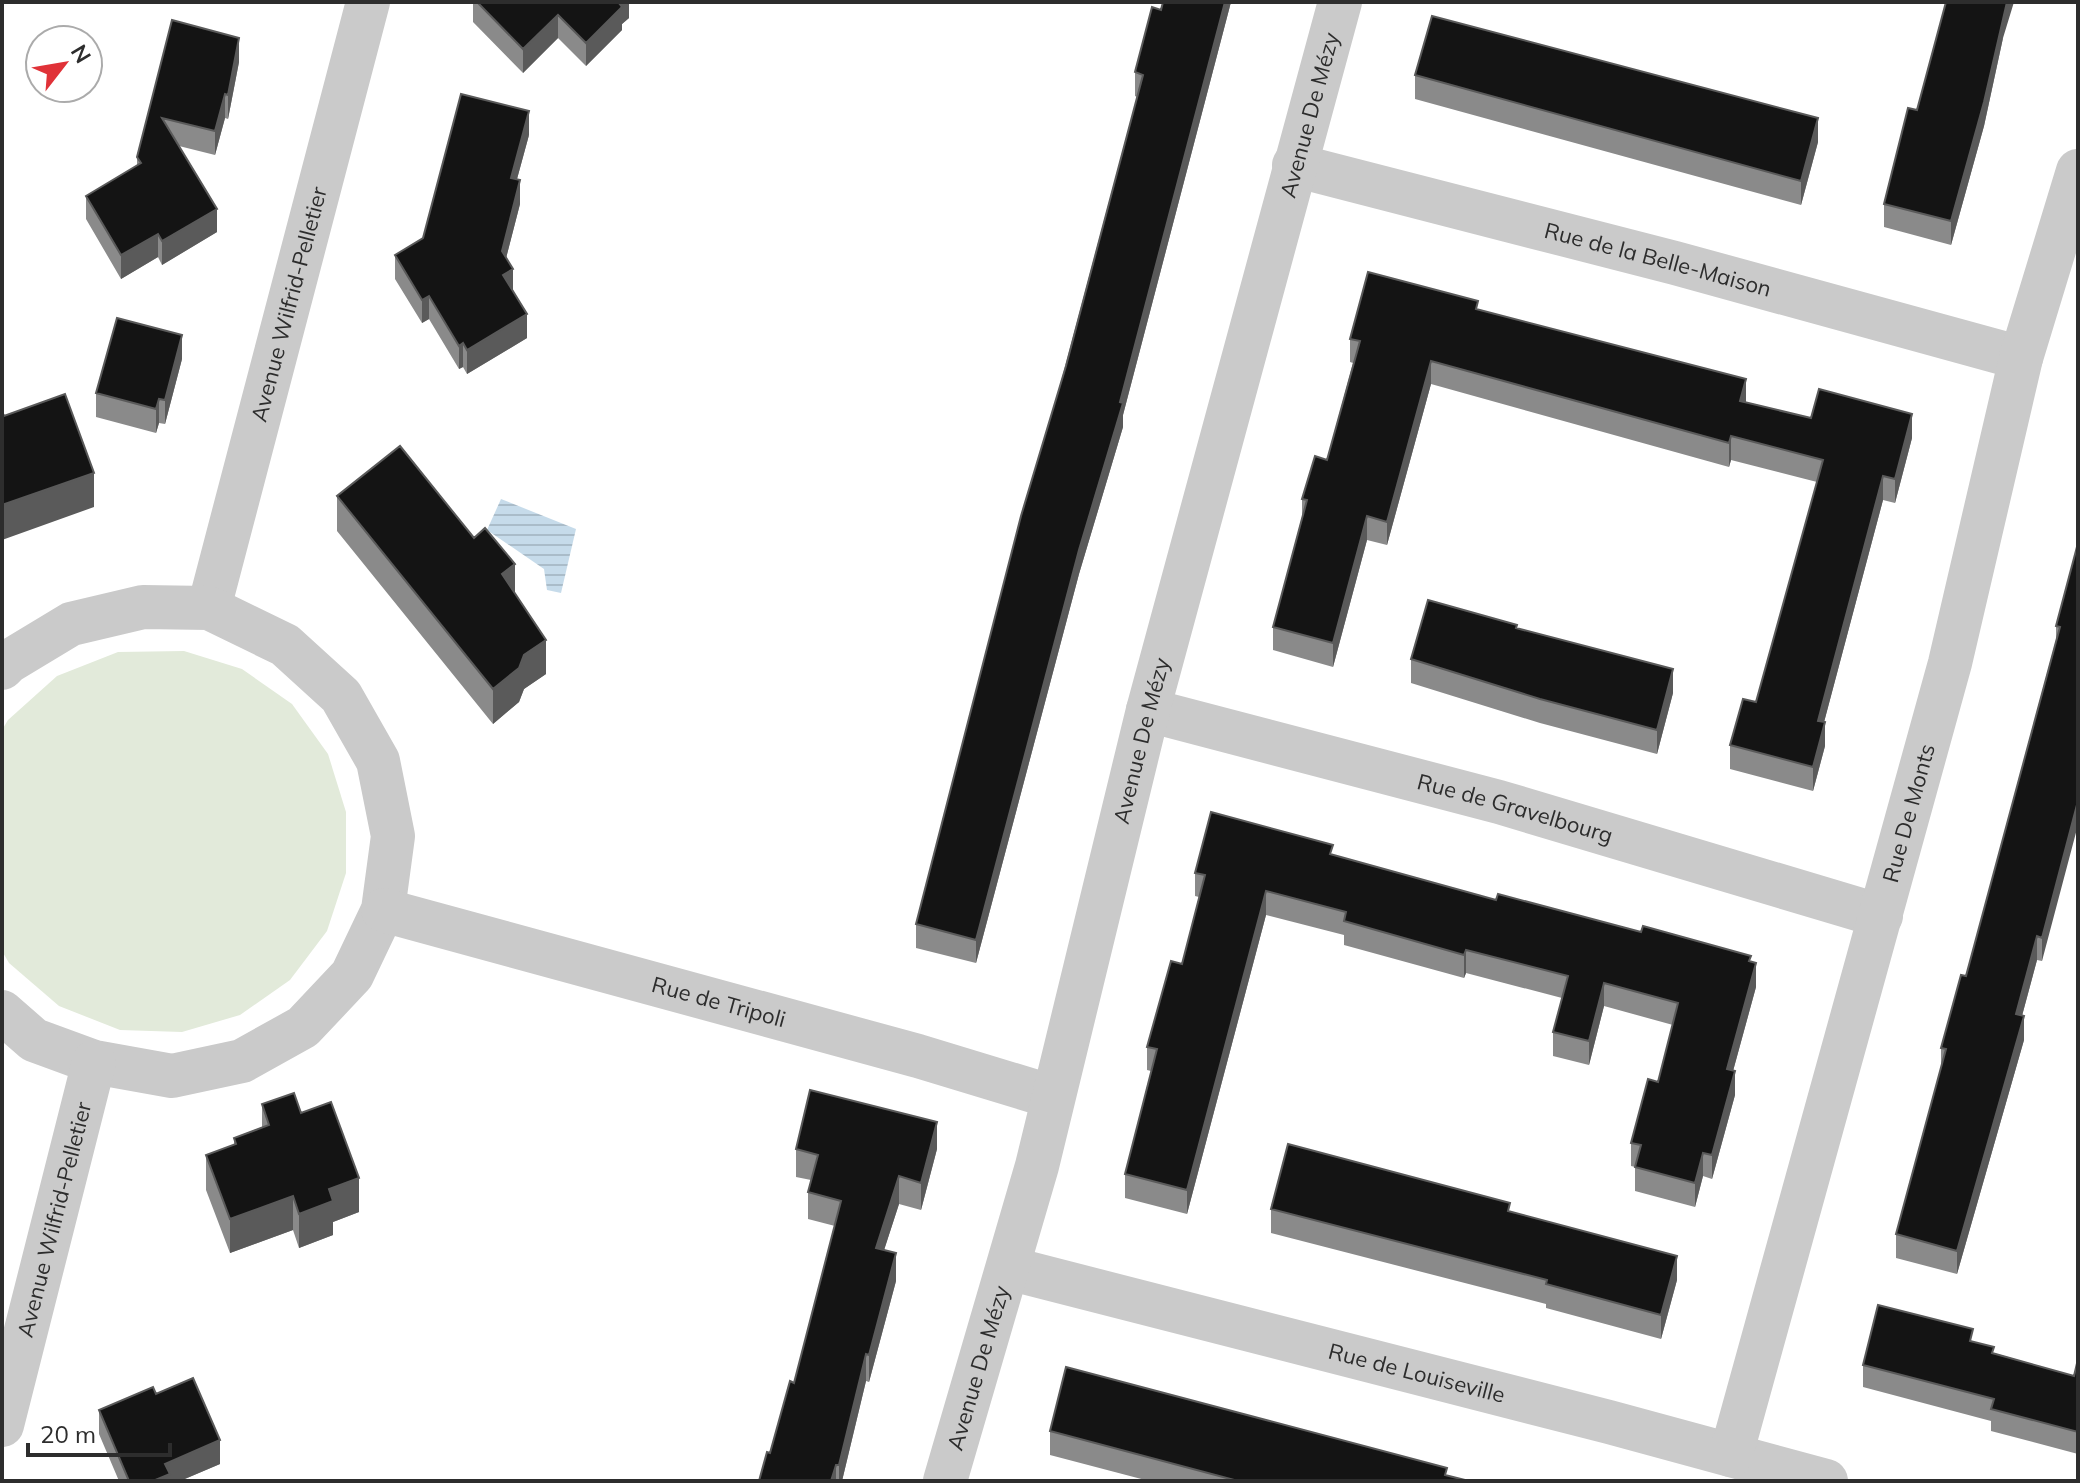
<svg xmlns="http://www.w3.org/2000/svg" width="2080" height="1483" viewBox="0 0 2080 1483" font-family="Mulish,sans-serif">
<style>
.grass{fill:#e2eada}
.water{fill:url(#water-rules)}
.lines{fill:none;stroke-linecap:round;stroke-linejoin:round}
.minor{stroke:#cacaca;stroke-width:44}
.wall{fill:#8a8a8a}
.shaded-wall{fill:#5a5a5a}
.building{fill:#141414;stroke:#5a5a5a;stroke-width:2}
.labels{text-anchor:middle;stroke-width:8;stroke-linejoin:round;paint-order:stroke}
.street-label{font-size:22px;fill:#2d2d2d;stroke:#fff}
</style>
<defs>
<pattern id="water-rules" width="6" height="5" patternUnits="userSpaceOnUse" patternTransform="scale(2)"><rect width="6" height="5" fill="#c6dbea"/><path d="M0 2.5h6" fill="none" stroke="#aabcc9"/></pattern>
</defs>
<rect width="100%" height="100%" fill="#fff"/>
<!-- grass -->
<path class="grass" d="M184,651L242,669L292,704L328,754L346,812V873L327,931L290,980L240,1015L182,1032L120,1030L59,1006L9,963L2,951V730L8,720L57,676L118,652Z"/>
<!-- water -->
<path class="water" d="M501,499L576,529L561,593L547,590L544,569L487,530Z"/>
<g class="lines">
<!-- minor -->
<g class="minor">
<path id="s1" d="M1294,165L1675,263L2021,358"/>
<path id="s2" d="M209,608L368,2"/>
<path d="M2,668L8,662L71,624L143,607L209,608L285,645L341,696L378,761L393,836L383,910L352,975L303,1027L242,1061L172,1076L94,1062L34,1040L2,1012"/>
<path id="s3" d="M1148,710L1499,802L1881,916"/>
<path id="s4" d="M383,910L918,1056L1053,1097"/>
<path id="s5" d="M1008,1268L1609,1422L1826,1481"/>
<path id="s6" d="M2,1425L94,1062"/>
<path id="s7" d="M1731,1455L1950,663L2021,358L2078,171"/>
<path id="s8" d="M945,1481L1037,1166L1148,710L1340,2"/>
</g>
</g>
<!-- wall -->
<path class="wall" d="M473,2H629V18L622,24V30L586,66L558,38L523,73L473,22Z
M1163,2H1231L1123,415V427L1079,574L976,963L916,948V924L1137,97L1135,96V72Z
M172,20L239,62L228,119L225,118L215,155L179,146L217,232L162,265L158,257L121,279L86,219V196L137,166V157Z
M2003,38L1984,126L1951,245L1884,227V204L1917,110Z
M1415,75L1818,142L1801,205L1415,99Z
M529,135L517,179L520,204L506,258L513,290L527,338L467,374L463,367L459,369L429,319L422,323L395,279V255L423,238Z
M1478,309L1746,402L1811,418L1912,438L1895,503L1883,500L1824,722L1825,746L1813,791L1730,769V745L1756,702L1817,482L1731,460L1729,467L1431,384L1387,545L1367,540L1333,667L1273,650V627L1302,517V499L1327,460L1353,363L1350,362V339Z
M182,359L165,424L159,423L156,433L96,417V393Z
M337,496L515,593L546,674L524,689L519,702L493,724L337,531Z
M2078,543L2042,961L2037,960L2022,1016L2024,1040L1957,1274L1896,1258V1234L1941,1069V1048L1966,976L2056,640V626Z
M1517,628L1673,693L1657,754L1540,723L1411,683V659Z
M1333,855L1496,900L1751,962L1756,987L1733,1071L1735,1095L1712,1179L1703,1176L1695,1207L1635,1191V1167L1631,1166V1143L1658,1082L1673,1025L1604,1006L1589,1065L1553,1056V1032L1562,998L1466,973L1464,978L1344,945V935L1266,915L1187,1214L1125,1198V1174L1151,1071L1147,1070V1047L1182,964L1199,897L1195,896V873Z
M262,1104L301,1113L359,1212L333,1222V1235L299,1248L293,1230L230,1253L206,1190V1155L234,1145V1138L262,1127Z
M796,1149H937L921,1210L899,1204L884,1250L896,1281L869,1382L866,1381L842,1481H759L770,1453L794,1383L835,1226L808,1219V1192L811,1180L796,1177Z
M1271,1209L1510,1211L1677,1280L1661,1339L1546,1308V1304L1271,1233Z
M1973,1342L1994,1353L2074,1376L2078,1359V1454L1991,1431V1421L1863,1387V1365Z
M156,1394L220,1464L180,1481H119L99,1434V1410Z
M1050,1431L1447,1475L1469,1481H1149L1050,1455Z"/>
<!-- shaded-wall -->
<path class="shaded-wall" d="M621,2H629V18L622,24V30L586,66V43Z
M1225,2H1231L1123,415V427L1079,574L976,963V940L1079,550L1120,402Z
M2007,2H2014L2003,38L1984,126L1951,245V221Z
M558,15V38L523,73V49Z
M239,38V62L228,119V95Z
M225,94V118L215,155V131Z
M529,111V135L511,201V178Z
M1818,118V142L1801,205V181Z
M520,180V204L502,274V251Z
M217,209V232L162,265V241Z
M158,234V257L121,279V255Z
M513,269V293L503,275Z
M429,296V319L422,323V300Z
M527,314V338L467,374V350Z
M182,335V359L165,424V400Z
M463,343V367L459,369V346Z
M1431,361V384L1387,545V522Z
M1746,379V403L1740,401Z
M159,399V423L156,433V409Z
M1912,414V438L1895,503V479Z
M1731,436V460L1729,467V443Z
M94,473V507L2,540V505Z
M1883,476V500L1818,745V721Z
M1367,516V540L1333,667V643Z
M515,564V599L502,574Z
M546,640V674L524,689L519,702L493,724V689L524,655Z
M1673,669V693L1657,754V730Z
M1825,722V746L1813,791V767Z
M2078,801V825L2042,961V938Z
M1266,891V915L1187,1214V1190Z
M2037,936V960L2016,1038V1014Z
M1466,950V973L1464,978V955Z
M1756,963V987L1727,1093V1069Z
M1604,983V1006L1589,1065V1041Z
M2024,1016V1040L1957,1274V1251Z
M1735,1071V1095L1712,1179V1155Z
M937,1122V1149L921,1210V1183Z
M1703,1153V1176L1695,1207V1183Z
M899,1176V1204L876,1275V1248Z
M359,1178V1212L333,1222V1235L299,1248V1214L329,1189Z
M293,1196V1230L230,1253V1219Z
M896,1253V1281L869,1382V1355Z
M1677,1256V1280L1661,1339V1315Z
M866,1354V1381L842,1481H839V1465Z
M220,1440V1464L180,1481H153L165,1464Z
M836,1465V1481H831Z"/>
<!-- building -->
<path class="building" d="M477,2H621L619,3L622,7L586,43L558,15L523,49Z
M1163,2H1225L1120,402L1123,403L1079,550L976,940L916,924L1021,516L1066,366L1143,75L1135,72L1152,7L1161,10Z
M1946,2H2007L1984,102L1951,221L1884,204L1908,108L1917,110Z
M1432,16L1818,118L1801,181L1415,75Z
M172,20L239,38L228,95L225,94L215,131L162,118L217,209L162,241L158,234L121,255L86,196L141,163L137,157Z
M461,94L529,111L511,178L520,180L502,251L513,269L503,275L527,314L467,350L463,343L459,346L429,296L422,300L395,255L423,238Z
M1368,272L1478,301L1476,309L1746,379L1740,401L1811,418L1819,389L1912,414L1895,479L1883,476L1818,721L1825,722L1813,767L1730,745L1743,699L1756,702L1823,460L1731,436L1729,443L1431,361L1387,522L1367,516L1333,643L1273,627L1307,500L1302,499L1315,456L1327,460L1360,341L1350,339Z
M117,318L182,335L165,400L159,399L156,409L96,393Z
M65,394L94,473L2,505V411L4,416Z
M400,446L474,538L485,528L515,564L502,574L546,640L524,655L519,668L493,689L337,496Z
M2078,543V801L2042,938L2037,936L2016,1014L2024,1016L1957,1251L1896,1234L1946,1049L1941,1048L1961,975L1966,976L2060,627L2056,626Z
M1428,600L1517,625L1516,628L1673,669L1657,730L1540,699L1411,659Z
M1211,812L1333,845L1330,854L1496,900L1498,894L1641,932L1643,926L1751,956L1749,961L1756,963L1727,1069L1735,1071L1712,1155L1703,1153L1695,1183L1635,1167L1641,1145L1631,1143L1648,1079L1658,1082L1678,1003L1604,983L1589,1041L1553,1032L1568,976L1466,950L1464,955L1344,921L1346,912L1266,891L1187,1190L1125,1174L1157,1049L1147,1047L1171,961L1182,964L1205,875L1195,873Z
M810,1090L937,1122L921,1183L899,1176L876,1248L896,1253L869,1355L866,1354L839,1465H836L831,1481H759L767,1452L770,1453L790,1381L794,1383L841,1201L808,1192L818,1155L796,1149Z
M294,1093L301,1113L331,1102L359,1178L329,1189L333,1201L299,1214L293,1196L230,1219L206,1155L236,1144L234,1138L269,1125L262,1104Z
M1288,1144L1510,1203L1508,1211L1677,1256L1661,1315L1546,1284L1547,1280L1271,1209Z
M1878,1305L1973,1329L1970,1341L1994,1347L1992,1353L2074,1376L2078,1359V1432L1991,1409L1994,1399L1863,1365Z
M1066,1367L1447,1468L1445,1475L1469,1481H1238L1050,1431Z
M193,1378L220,1440L165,1464L170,1474L153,1481H129L99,1410L153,1387L156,1394Z"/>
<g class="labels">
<!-- street labels -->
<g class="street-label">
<text dy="8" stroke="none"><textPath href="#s8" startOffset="1414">Avenue De Mézy</textPath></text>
<text dy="8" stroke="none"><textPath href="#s1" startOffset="376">Rue de la Belle-Maison</textPath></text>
<text dy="8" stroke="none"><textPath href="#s2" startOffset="314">Avenue Wilfrid-Pelletier</textPath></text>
<text dy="8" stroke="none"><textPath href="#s8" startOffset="766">Avenue De Mézy</textPath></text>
<text dy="8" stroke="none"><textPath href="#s3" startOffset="380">Rue de Gravelbourg</textPath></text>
<text dy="8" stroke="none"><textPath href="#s7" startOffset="666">Rue De Monts</textPath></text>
<text dy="8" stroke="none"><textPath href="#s4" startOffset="348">Rue de Tripoli</textPath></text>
<text dy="8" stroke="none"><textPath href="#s6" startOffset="212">Avenue Wilfrid-Pelletier</textPath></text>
<text dy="8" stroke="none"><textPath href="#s8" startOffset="118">Avenue De Mézy</textPath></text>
<text dy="8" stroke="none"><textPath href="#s5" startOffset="422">Rue de Louiseville</textPath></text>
</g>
</g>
<!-- border -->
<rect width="2080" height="1483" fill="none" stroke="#2d2d2d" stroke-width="8"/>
<!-- north arrow -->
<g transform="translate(64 64) rotate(59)"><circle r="38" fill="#ffffff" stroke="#ababab" stroke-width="2"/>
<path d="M0-6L14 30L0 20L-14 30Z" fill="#e03238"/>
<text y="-12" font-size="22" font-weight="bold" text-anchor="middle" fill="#2d2d2d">N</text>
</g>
<!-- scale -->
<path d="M28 1443v12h142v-12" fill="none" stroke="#2d2d2d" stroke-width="4"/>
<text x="40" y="1443" font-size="24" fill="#2d2d2d" stroke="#ffffff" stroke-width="6" paint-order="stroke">20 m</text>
</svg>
